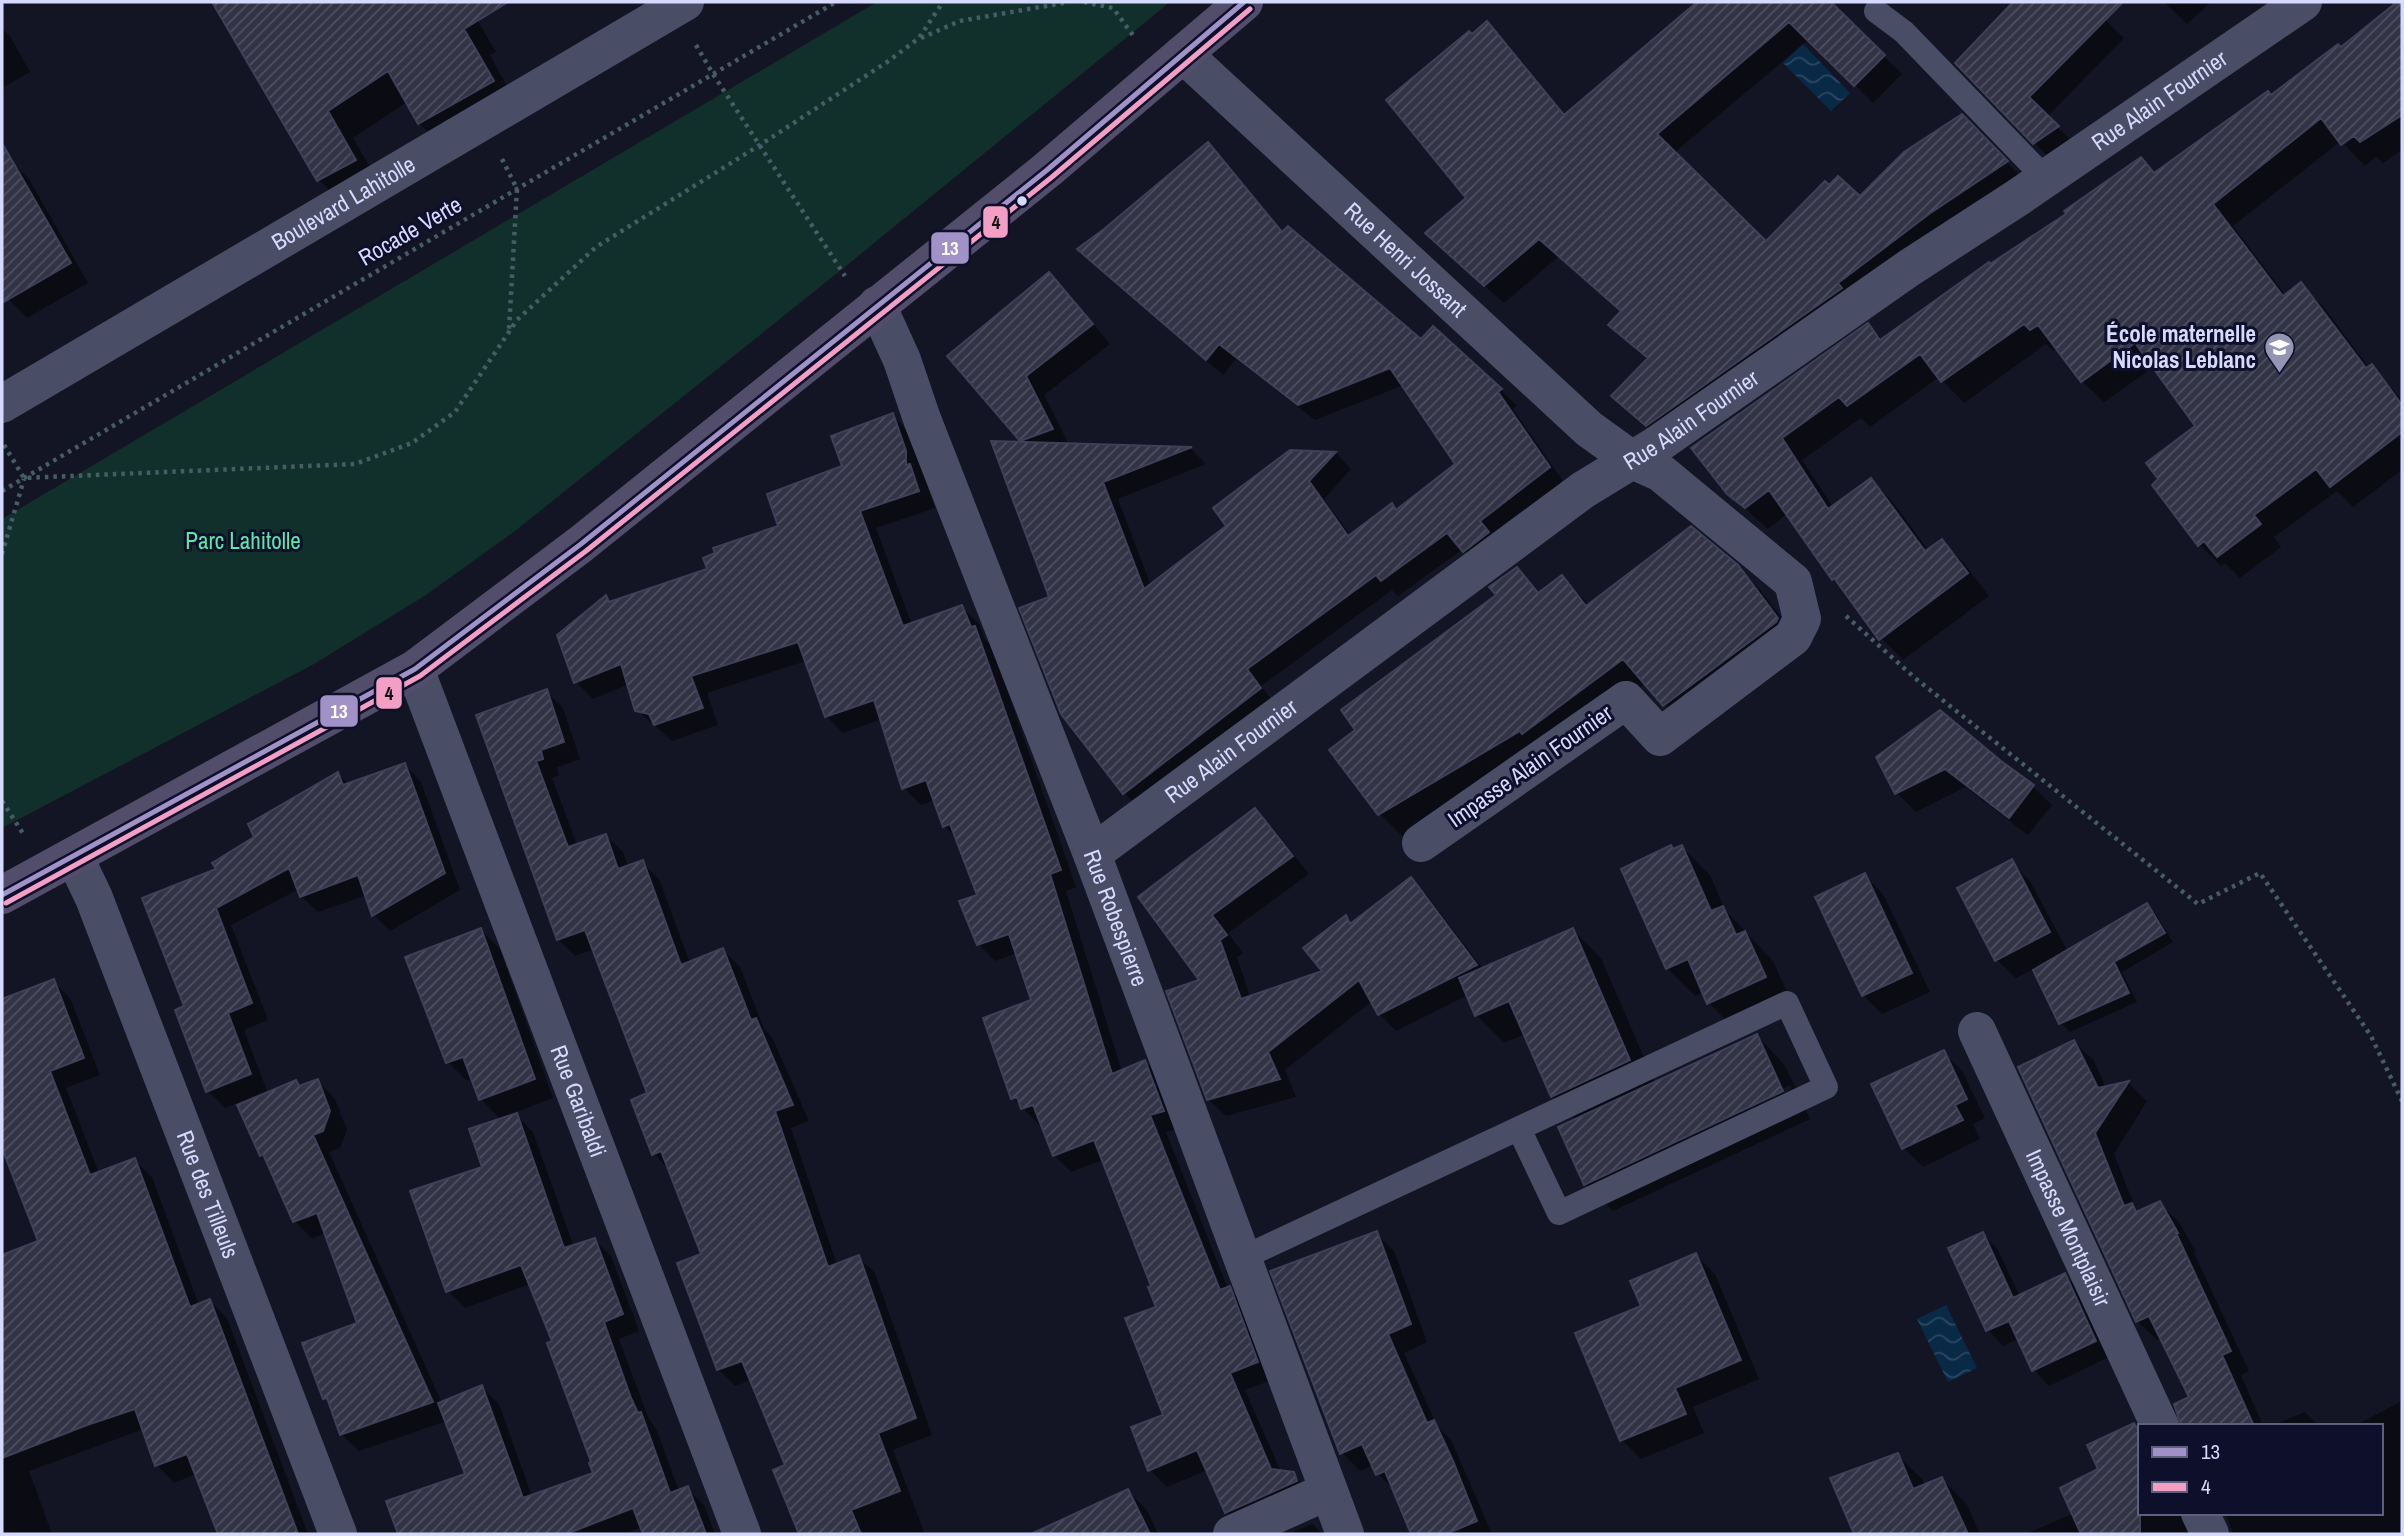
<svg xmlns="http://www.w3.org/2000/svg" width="2404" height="1536" viewBox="0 0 2404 1536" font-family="'Archivo Narrow',sans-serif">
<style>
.green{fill:#11302b}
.water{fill:url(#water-waves)}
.shadow{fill:#0007;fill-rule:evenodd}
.building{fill:url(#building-hatch);stroke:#3f3f58;stroke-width:2}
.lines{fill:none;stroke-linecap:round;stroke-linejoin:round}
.path{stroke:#475c67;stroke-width:4.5;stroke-dasharray:3.5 5;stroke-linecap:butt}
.lane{stroke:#494d65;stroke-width:24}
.street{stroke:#494d65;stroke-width:38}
.primary{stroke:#514d6b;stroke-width:38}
.bus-1-casing{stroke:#0e0f2a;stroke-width:10}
.bus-2-casing{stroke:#0e0f2a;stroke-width:10}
.bus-1{stroke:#a092c6;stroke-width:5}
.bus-2{stroke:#f39fc5;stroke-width:5}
.bus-dot{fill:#d7daff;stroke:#0e0f2a;stroke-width:2.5}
.labels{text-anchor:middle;stroke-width:6;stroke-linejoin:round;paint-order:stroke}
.street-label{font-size:23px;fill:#d7daff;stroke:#0e0f2a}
.poi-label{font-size:23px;font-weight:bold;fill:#d7daff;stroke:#0e0f2a;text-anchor:end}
.park-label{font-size:23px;fill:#59e9aa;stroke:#0e0f2a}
.line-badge{stroke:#0e0f2a;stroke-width:2.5}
.badge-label{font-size:19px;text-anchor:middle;font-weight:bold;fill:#fff}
.pale-badge-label{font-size:19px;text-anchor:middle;font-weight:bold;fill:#111}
</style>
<defs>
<pattern id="water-waves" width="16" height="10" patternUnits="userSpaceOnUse" patternTransform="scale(1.75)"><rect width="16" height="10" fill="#082a47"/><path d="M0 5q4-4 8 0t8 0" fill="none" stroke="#2b4863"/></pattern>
<pattern id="building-hatch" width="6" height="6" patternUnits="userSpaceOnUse" patternTransform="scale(1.75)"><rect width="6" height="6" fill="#323446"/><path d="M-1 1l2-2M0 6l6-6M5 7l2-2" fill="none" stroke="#4f5162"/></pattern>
</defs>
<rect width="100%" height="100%" fill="#141524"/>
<!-- green -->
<path class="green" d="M877,2H1170L841,270L515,531L426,595L314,664L2,828V519Z"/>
<!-- water -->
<path class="water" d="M1803,44L1850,93L1831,111L1783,63Z
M1946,1305L1977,1368L1948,1382L1917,1319Z"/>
<!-- shadow -->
<path class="shadow" d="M214,2H467L496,52L490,55L519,108L446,149L419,123L407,102L353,138L381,186L345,206L319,180Z
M1700,2H1829L1902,74L1873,103L1809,39L1674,153L1766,244L1860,198L1962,116L2025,181L1666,443L1614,396L1649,360L1611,325L1623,312L1559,256L1504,303L1445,251L1469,198L1472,36L1487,23L1506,42L1566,116Z
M2016,2H2087L2124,38L2047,117L2077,146L2053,162L1957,63Z
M2164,2H2211L2187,24Z
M2389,11L2402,24V150L2383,163L2376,157L2365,166L2341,141L2233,226L2286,296L2301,285L2323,306L2369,368L2371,366L2402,400V470L2353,507L2337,491L2274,537L2281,547L2240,578L2225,563L2221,566L2199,544L2198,426L2154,367L2104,402L2082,381L2057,348L2053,351L2046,344L1964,403L1939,377L1870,427L1861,418L1802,460L1833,507L1871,480L1893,502L1929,551L1942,541L1964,563L1989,596L1903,660L1881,638L1849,595L1833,579L1788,513L1768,529L1728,493L1868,326L1883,340L2069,214L2141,159L2156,174L2341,49Z
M2,29L10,36L30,72L2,88Z
M1208,144L1224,160L1284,233L1421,342L1433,328L1501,390L1517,406L1513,409L1565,484L1480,567L1463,549L1398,596L1392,590L1261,686L1276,705L1140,809L1124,793L1051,598L1025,444L950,356L1049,274L1067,292L1110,344L1044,395L1069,445L1191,449L1206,464L1118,499L1151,586L1229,527L1291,452L1336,453L1351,469L1324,499L1351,536L1397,511L1458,465L1404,385L1315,420L1236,359L1223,375L1079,250Z
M10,160L29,179L88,283L27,318L8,299L2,289V165Z
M892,415L909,432L935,508L876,528L912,625L962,607L979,624L984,638L991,645L1076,887L1066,891L1122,1072L1145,1062L1162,1079L1180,1128L1166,1132L1228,1289L1246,1305L1274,1379L1245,1390L1281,1472L1293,1474L1310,1491L1244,1529L1227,1512L1208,1470L1167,1487L1150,1470L1166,1416L1158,1308L1153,1287L1103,1160L1071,1172L1054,1155L1042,1124L1039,1125L1013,1098L1033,1001L1017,953L995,961L978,944L979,896L958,839L944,826L935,800L921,805L904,788L882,719L843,733L826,716L806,661L707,693L718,725L672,741L637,710L629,684L593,699L576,682L606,597L612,603L709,570L780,527L844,467Z
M1737,566L1761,591L1801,643L1687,728L1646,683L1547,756L1544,754L1403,837L1380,814L1358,730L1498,595L1516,569L1540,593L1562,577L1589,605Z
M546,691L563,708L580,759L557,767L559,775L552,778L577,845L606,836L623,852L628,867L642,862L659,879L690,963L723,950L740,967L764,1029L772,1037L809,1121L791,1128L837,1265L858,1257L875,1273L932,1435L893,1450L925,1534H801L775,1471L787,1466L752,1380L735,1386L718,1369L703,1255L671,1171L654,1154L649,1094L594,949L575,956L558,939L478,716Z
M1878,757L2000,763L2033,787L2052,805L2028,835L1965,787L1916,812L1897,793Z
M405,765L421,782L460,890L390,931L374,915L367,895L318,912L301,896L299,889L231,925L268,1020L244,1030L267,1091L225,1108L208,1091L186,1007L219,870L338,774L349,785Z
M1255,810L1273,828L1309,874L1228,933L1243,953L1237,957L1250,997L1325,971L1345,917L1353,925L1411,879L1428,897L1483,969L1573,930L1601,958L1655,1083L1757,1036L1784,1064L1810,1119L1613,1211L1586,1184L1576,1120L1552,1096L1525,1034L1504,1043L1476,1015L1468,995L1396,1031L1379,1013L1372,1001L1285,1070L1296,1097L1226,1116L1208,1099L1202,981L1140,898ZM1790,1085L1792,1089L1595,1181V1177Z
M1682,847L1710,875L1725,910L1773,961L1793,1006L1737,1031L1709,1003L1704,992L1695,996L1667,968L1674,850Z
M2011,862L2030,881L2068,952L2147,905L2156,914L2173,942L2122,972L2137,1002L2070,1032L2061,1023L2034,969L2016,978L1997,960Z
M1864,875L1883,894L1930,992L1882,1014L1863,995Z
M481,930L500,949L553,1098L514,1113L533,1132L574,1247L595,1240L611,1256L639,1331L619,1339L648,1417L657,1431L679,1491L687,1488L704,1505L715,1534H645L642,1527L624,1534H400L388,1502L467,1475L447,1421L359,1451L341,1434L331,1404L325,1398L359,1324L326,1233L312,1238L294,1221L268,1161L262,1155L296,1082L301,1087L318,1081L335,1099L347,1130L340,1148L329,1152L442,1403L482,1387L499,1404L532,1497L595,1474L554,1342L530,1284L465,1308L448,1291L484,1168L501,1120L481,1099L473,1078L467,1081L448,1062Z
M53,981L70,998L100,1075L66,1088L99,1173L134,1160L152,1177L199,1305L210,1301L227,1318L308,1534H219L196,1474L174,1483L157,1465L144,1429L29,1471L52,1534H2V1256L40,1243L2,1143V1000Z
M2074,1042L2094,1061L2106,1088L2128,1083L2147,1101L2114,1154L2136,1210L2139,1212L2159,1203L2179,1222L2196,1252L2194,1253L2249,1371L2241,1375L2263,1426H2183L2191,1398L2162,1338L2157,1340L2137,1321Z
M1943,1052L1962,1071L1985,1118L1973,1124L1980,1139L1923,1167L1904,1148L1873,1085Z
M1376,1233L1394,1251L1427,1342L1404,1353L1437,1426L1451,1440L1492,1534H1413L1396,1492L1378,1474L1373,1465L1360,1471L1342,1453Z
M1983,1234L1998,1250L2020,1297L2065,1275L2080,1291L2111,1356L2049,1386L2034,1370L2019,1339L2003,1346L1988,1330Z
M1696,1255L1715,1274L1759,1379L1693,1407L1704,1433L1641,1459L1622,1440L1577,1334L1643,1307Z
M2402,1401V1534H2233L2226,1513H2381V1426H2354Z
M2305,1412L2319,1426H2271Z
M2134,1425L2140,1431V1513H2210L2197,1534H2026L2074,1513L2101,1470Z
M1897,1455L1922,1479L1925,1486L1942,1479L1966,1503L1980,1534H1856L1832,1479Z
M1128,1491L1147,1510L1158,1534H1079L1072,1517Z
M1312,1524L1323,1534H1289Z"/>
<!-- building -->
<path class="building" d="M212,2H508L464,29L494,81L418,124L388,71L328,111L356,160L317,181Z
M1697,2H1831L1885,55L1854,86L1789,22L1657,134L1766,241L1825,181L1829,185L1838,176L1860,196L1904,152L1962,114L2008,161L1929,214L1838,283L1842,288L1646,426L1611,396L1648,358L1608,325L1621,311L1539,239L1484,286L1425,233L1466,198L1386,100L1469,31L1472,34L1487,21L1564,115Z
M2013,2H2123L2029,97L2059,126L2033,144L1955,63Z
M2397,2H2402V115L2360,142L2354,136L2341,145L2321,118L2213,204L2283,296L2301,282L2366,368L2372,364L2402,405V432L2330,487L2316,469L2254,515L2261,524L2217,557L2204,541L2198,546L2152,485L2158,479L2146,463L2195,426L2135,343L2081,382L2038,325L2030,330L2024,324L1941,382L1920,354L1847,406L1839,397L1782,438L1828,509L1871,478L1925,551L1942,539L1968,573L1879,640L1834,578L1832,580L1769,490L1745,508L1727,494L1691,448L1868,323L1880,340L1989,262L1990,264L2066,214L2064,211L2141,157L2154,173L2268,91L2271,95L2338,44L2341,47Z
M1208,142L1282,232L1288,226L1421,339L1433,326L1502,389L1498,392L1550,467L1480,521L1489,532L1463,552L1448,534L1451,530L1381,581L1376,575L1247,669L1261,688L1123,794L1061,714L1019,608L1049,597L991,441L1192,447L1103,482L1144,589L1226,526L1213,508L1290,450L1336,452L1309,481L1348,536L1392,503L1396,510L1455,464L1390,368L1298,405L1219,344L1206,360L1077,249L1104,229Z
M2,143L71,263L2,303Z
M1049,272L1093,324L1026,376L1053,429L1020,441L947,356Z
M893,413L906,451V465L910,464L919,491L860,511L903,626L962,605L971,627L975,626L1061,870L1050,874L1112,1074L1145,1060L1164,1111L1150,1115L1220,1290L1230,1286L1258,1362L1230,1373L1271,1469L1294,1472L1297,1481L1225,1513L1197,1450L1148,1471L1131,1427L1163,1415L1125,1318L1156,1307L1148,1287L1151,1286L1094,1140L1053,1156L1033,1105L1021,1109L1017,1097L1011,1099L983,1018L1031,1000L1009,934L977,945L959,901L977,895L950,824L943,827L926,780L902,789L874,700L825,717L798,642L691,676L703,708L654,725L649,714L635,711L621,664L574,683L557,635L606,595L609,602L707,569L703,558L715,553L713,548L778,526L767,494L842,466L831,436Z
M1691,526L1738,565L1778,618L1776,622L1663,706L1623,659L1522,734L1520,731L1378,815L1329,750L1355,730L1341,710L1496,595L1489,587L1517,567L1538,593L1562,575L1586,606Z
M547,689L564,742L541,750L543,759L536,761L568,847L606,834L618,869L643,860L681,965L723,948L751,1020L756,1018L793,1105L775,1111L828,1267L859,1255L916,1418L878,1433L900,1491L851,1510L861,1534H799L773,1470L785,1465L742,1361L717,1370L677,1263L701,1254L661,1151L652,1155L631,1100L647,1093L585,930L557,940L476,715Z
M1940,710L2001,761L2034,785L2009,818L1945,769L1895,794L1876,757Z
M405,763L445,873L372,916L358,875L300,897L289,868L216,908L252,1003L228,1013L251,1074L206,1092L175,1010L184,1006L142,898L216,869L212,863L254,837L248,824L338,772L343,785Z
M1255,808L1293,856L1212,915L1227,935L1220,940L1241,999L1322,971L1303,948L1346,915L1350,924L1411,877L1477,965L1378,1015L1359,980L1268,1052L1280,1079L1207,1100L1166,991L1199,980L1138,897Z
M1671,845L1673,849L1682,845L1711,911L1723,906L1736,935L1745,931L1766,977L1707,1004L1688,959L1666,969L1621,869Z
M2012,859L2050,932L1995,961L1957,888Z
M1865,873L1912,973L1862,996L1815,897Z
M2147,903L2165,933L2114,962L2129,993L2059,1024L2033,970Z
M481,928L535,1079L479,1100L463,1057L446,1063L405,957Z
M1573,928L1630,1060L1551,1097L1509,1001L1475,1016L1459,978Z
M54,979L84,1058L50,1071L90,1175L135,1158L190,1307L210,1299L298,1534H218L187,1454L155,1466L135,1409L87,1425L2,1458V1255L38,1241L2,1148V999Z
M1757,1034L1783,1091L1584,1185L1558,1127Z
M2074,1040L2098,1088L2129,1081L2095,1133L2124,1206L2132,1203L2136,1212L2160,1201L2178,1233H2176L2231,1351L2222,1355L2254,1426H2181L2174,1404L2189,1397L2149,1316L2136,1322L2018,1067Z
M1944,1050L1967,1099L1955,1105L1963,1120L1902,1149L1871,1084Z
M318,1079L330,1111L323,1131L313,1135L433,1402L340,1435L327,1398L323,1399L302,1343L357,1323L317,1213L293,1222L263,1154L260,1156L237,1105L296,1080L299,1086Z
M517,1113L564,1248L595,1238L623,1314L604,1322L631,1398L638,1413L641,1412L670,1493L688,1486L706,1534H643L633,1508L566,1534H398L386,1501L465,1474L438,1403L482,1385L523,1498L593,1473L589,1463L591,1462L547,1343L552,1341L521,1265L446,1292L410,1191L482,1167L469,1129Z
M1377,1231L1411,1324L1388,1334L1427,1423L1434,1420L1453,1461L1477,1521L1446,1534H1411L1385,1471L1376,1475L1362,1444L1340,1454L1270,1271Z
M1983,1232L2013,1298L2065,1273L2096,1341L2032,1371L2009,1321L1986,1331L1948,1248Z
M1696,1253L1741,1360L1675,1388L1686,1414L1620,1441L1575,1333L1641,1306L1630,1281Z
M2134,1423L2140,1434V1534H2081L2060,1488L2098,1469L2087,1445Z
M1898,1453L1913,1489L1942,1477L1968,1534H1854L1830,1478Z
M1128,1489L1150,1534H1031Z"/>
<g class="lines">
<!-- path -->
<path class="path" d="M1084,2L1113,8L1135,38
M921,38L960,21L1069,2
M696,45L713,74L845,276
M502,159L517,189L509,329
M4,445L24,478L355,464L412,443L455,412L517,320L596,247L760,145L890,60L919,38L943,2
M2,491L836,2
M2,554L24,479
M1846,616L1915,678L2198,904L2260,873L2371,1036L2402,1101
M2,801L24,835"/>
<!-- lane -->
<path class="lane" d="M1876,11L1904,32L2045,178
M1242,1258L1787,1003L1826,1087L1559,1213L1519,1129"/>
<!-- street -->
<g class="street">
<path id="s1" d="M1183,54L1589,429L1632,460L1661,473L1793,582L1802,619L1793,637L1660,737L1626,700L1421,843"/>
<path id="s2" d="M877,305L902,360L922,419L1092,854L1345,1534"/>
<path id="s3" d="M2,404L685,2"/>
<path id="s4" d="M415,669L742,1534"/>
<path id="s5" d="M1092,854L1583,490L1655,446L1909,268L2017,198L2303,2"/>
<path id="s6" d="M74,856L94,898L338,1534"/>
<path id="s7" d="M1977,1031L2160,1426"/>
<path d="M2200,1513L2210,1534"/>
<path d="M1232,1534L1328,1491"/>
</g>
<!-- primary -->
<path class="primary" d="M2,895L415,669L581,544L1047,170L1244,2"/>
<defs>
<path id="bus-1" d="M2,895L415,669L581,544L1047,170L1244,2"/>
<path id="bus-2" d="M6,903L420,676L586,551L1052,177L1250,9"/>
</defs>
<!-- bus-1 casing -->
<use href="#bus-1" class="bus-1-casing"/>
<!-- bus-2 casing -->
<use href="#bus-2" class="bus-2-casing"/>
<!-- bus-1 -->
<use href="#bus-1" class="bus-1"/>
<!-- bus-2 -->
<use href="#bus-2" class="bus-2"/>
</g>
<!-- icons -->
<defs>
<symbol id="school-pin" viewBox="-11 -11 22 30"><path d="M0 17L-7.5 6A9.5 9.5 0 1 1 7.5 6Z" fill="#9395b2" stroke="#0e0f2a"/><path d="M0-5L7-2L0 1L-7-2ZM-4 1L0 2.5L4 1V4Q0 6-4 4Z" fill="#fff"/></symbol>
</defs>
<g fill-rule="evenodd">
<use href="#school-pin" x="2262" y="330" width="35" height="47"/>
</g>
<!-- markers -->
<circle class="bus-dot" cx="1022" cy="201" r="6"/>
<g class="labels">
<!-- street labels -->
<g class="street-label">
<text dy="8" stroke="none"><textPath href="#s5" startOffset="1307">Rue Alain Fournier</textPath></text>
<text dy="8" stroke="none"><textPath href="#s3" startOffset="396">Boulevard Lahitolle</textPath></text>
<text transform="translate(410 231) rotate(-30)" y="8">Rocade Verte</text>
<text dy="8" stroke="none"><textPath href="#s1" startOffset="303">Rue Henri Jossant</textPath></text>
<text dy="8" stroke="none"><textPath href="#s5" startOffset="740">Rue Alain Fournier</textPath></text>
<text dy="8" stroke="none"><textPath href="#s5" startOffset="173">Rue Alain Fournier</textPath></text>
<text transform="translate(1530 766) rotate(-35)" y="8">Impasse Alain Fournier</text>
<text dy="8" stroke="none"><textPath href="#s2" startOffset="658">Rue Robespierre</textPath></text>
<text dy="8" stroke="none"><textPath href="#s4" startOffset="462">Rue Garibaldi</textPath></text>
<text dy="8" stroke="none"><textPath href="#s6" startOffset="364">Rue des Tilleuls</textPath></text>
<text dy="8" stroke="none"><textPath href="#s7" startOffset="217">Impasse Montplaisir</textPath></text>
</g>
<!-- poi labels -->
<g class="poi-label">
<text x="2256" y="342">École maternelle<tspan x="2256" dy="26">Nicolas Leblanc</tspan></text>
</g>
<!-- park labels -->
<g class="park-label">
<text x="243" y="549">Parc Lahitolle</text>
</g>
</g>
<g class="line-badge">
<rect x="982" y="205" width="27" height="34" rx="7" fill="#f39fc5"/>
<rect x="930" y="231" width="40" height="34" rx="7" fill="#a092c6"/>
<rect x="375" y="676" width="28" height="34" rx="7" fill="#f39fc5"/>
<rect x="319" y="694" width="40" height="34" rx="7" fill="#a092c6"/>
</g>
<g class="badge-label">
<text x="950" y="255">13</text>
<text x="339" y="718">13</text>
</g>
<g class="pale-badge-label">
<text x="996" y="229">4</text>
<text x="389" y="700">4</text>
</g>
<!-- border -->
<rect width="2404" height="1536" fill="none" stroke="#d7daff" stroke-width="7"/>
<!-- legend -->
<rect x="2138" y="1424" width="245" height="91" fill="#0e0f2a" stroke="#5e607f" stroke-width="2"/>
<rect x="2152" y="1447" width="35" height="10" fill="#a092c6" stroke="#5e607f" stroke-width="2"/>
<text x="2201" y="1459" font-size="21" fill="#d7daff">13</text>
<rect x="2152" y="1482" width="35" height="10" fill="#f39fc5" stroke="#5e607f" stroke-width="2"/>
<text x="2201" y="1494" font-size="21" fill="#d7daff">4</text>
</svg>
